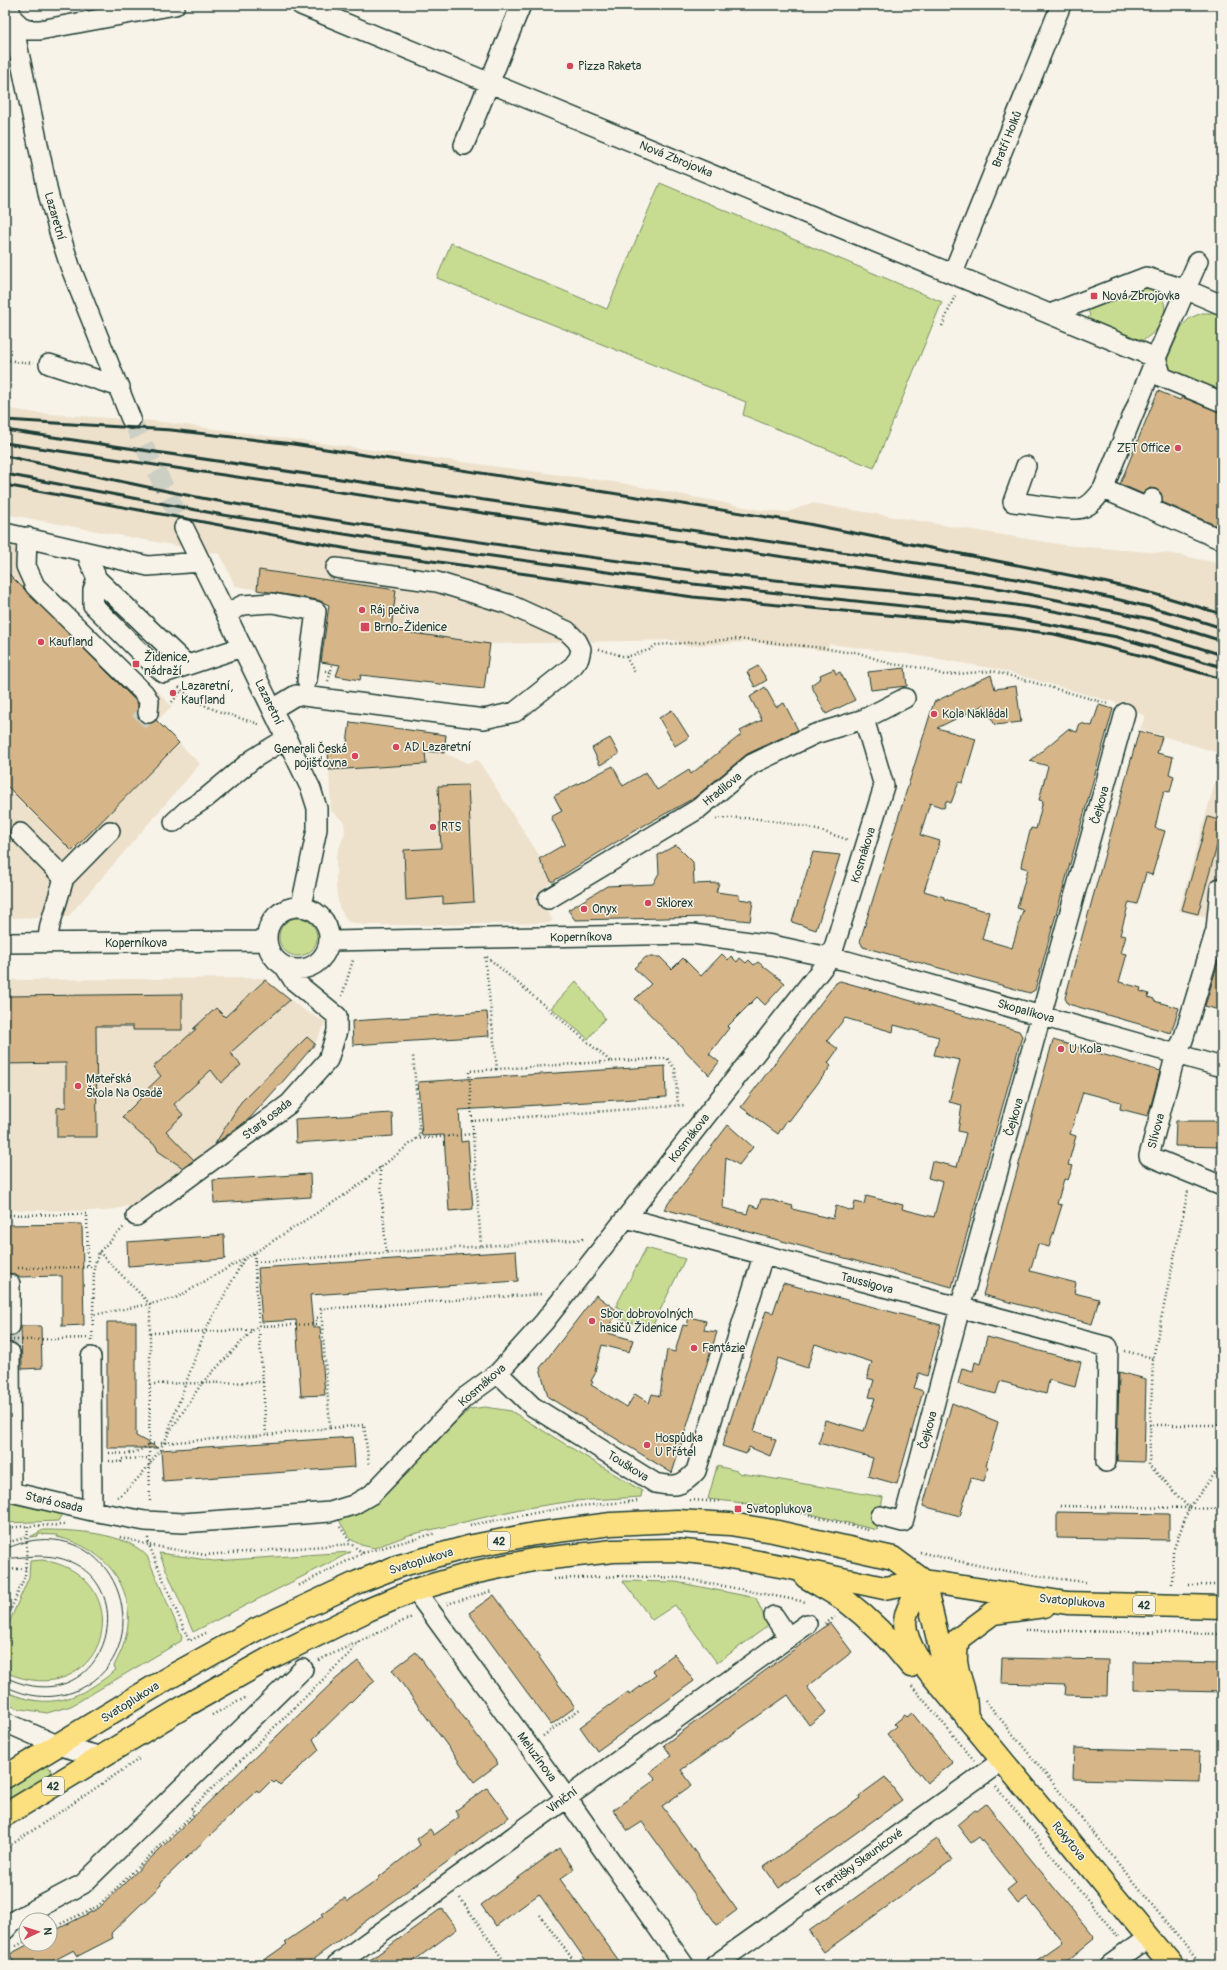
<svg xmlns="http://www.w3.org/2000/svg" width="1227" height="1970" viewBox="0 0 1227 1970" font-family="Pangolin,sans-serif">
<style>
.built{fill:#ede1cc}
.green{fill:#c8dc91;stroke:#748c62}
.building{fill:#d6b689;stroke:#1f3d34}
.lines{fill:none;stroke-linecap:round;stroke-linejoin:round}
.minor-tunnel{stroke:#cccfc4;stroke-width:19;stroke-dasharray:19 10;stroke-linecap:butt}
.minor-casing{stroke:#1f3d34;stroke-width:22}
.major-casing{stroke:#1f3d34;stroke-width:25}
.path{stroke:#1f3d34;stroke-width:2.5;stroke-dasharray:1 3;stroke-linecap:butt}
.minor{stroke:#f7f3e8;stroke-width:19}
.major{stroke:#fce080;stroke-width:22}
.tram{stroke:#1f3d34;stroke-width:1}
.rail{stroke:#1f3d34;stroke-width:3}
.path-bridge{stroke:#1f3d34;stroke-width:2.5;stroke-dasharray:1 3;stroke-linecap:butt}
.poi-dot{fill:#d1495b;stroke:#f7f3e8;stroke-width:1.5}
.labels{text-anchor:middle;stroke-width:3;stroke-linejoin:round;paint-order:stroke}
.shield{fill:#f7f3e8;stroke:#60746a;stroke-width:1}
.shield-label{font-size:11px;font-weight:bold;fill:#1f3d34}
.poi-label{font-size:12px;fill:#1f3d34;stroke:#f7f3e8;text-anchor:start}
.street-label{font-size:12px;fill:#1f3d34;stroke:#f7f3e8}
</style>
<rect width="100%" height="100%" fill="#f7f3e8"/>
<filter id="ink" filterUnits="userSpaceOnUse"><feTurbulence type="fractalNoise" baseFrequency=".025" numOctaves="2"/><feDisplacementMap in="SourceGraphic" scale="8" xChannelSelector="R" yChannelSelector="G"/><feConvolveMatrix kernelMatrix="1 2 1 2 8 2 1 2 1" color-interpolation-filters="sRGB"/></filter>
<g filter="url(#ink)">
<!-- built -->
<path class="built" d="M5,408L36,413L155,421L621,483L761,510L788,512L811,503L1064,545L1174,554L1222,564V754L1140,729L1145,716L1120,704L997,669L907,654L829,644L828,651L750,642L685,646L675,640L491,644L484,689L385,677L361,675L360,680L336,676L337,665L321,662L329,605L286,597V594L235,586L220,554L5,514Z
M5,541L14,547L17,554L18,574L26,591L42,577L172,706L157,721L200,764L68,917L5,918Z
M350,722L446,735L444,753L467,763L478,760L541,858L540,859L552,882L535,895L553,920L549,923L431,925H363L348,922L339,907L336,888V857L345,832L344,822L331,811L328,751L347,750Z
M1222,757V922L1179,911Z
M265,978V981L307,1012L326,1022L314,1045L249,1119L137,1204L106,1211L5,1210V980Z"/>
<!-- green -->
<path class="green" d="M660,183L942,302L874,468L743,415L746,402L437,278L451,243L607,309Z
M1131,287C1137,287 1144,286 1150,288C1169,295 1168,316 1156,330C1153,333 1148,337 1144,340H1127L1085,323L1090,315L1086,306Z
M1202,313H1215L1222,316V393L1163,369L1182,326L1190,318Z
M279 937a19 19 0 1 1 38 0a19 19 0 1 1-38 0Z
M576,981L605,1018L588,1039L551,1008Z
M646,1248L685,1259L651,1329L617,1318L622,1310L616,1306Z
M485,1407L511,1411L642,1491L641,1497L573,1501L520,1509L409,1535L374,1548L361,1545L350,1539L339,1520L363,1509L383,1496L460,1418L470,1409Z
M717,1466L737,1471L739,1473L883,1497L877,1530L786,1508L708,1499Z
M5,1502L62,1514L58,1521L5,1523Z
M43,1530C73,1530 125,1532 147,1556L182,1637L181,1641L71,1706L47,1713L16,1708L5,1703V1691C50,1712 79,1699 116,1670L114,1666C117,1659 121,1653 123,1646C142,1594 108,1548 57,1537V1535L38,1534V1536L30,1537Z
M351,1552L193,1632L159,1553L214,1561Z
M42,1560C144,1576 107,1717 5,1672V1632L29,1577L30,1561Z
M623,1581L676,1582L756,1598L768,1626L717,1663L675,1605L652,1620Z
M45,1765L50,1768L52,1774L51,1777L5,1805V1790Z"/>
<!-- building -->
<path class="building" d="M1158,391L1180,400L1182,397L1222,413V528L1162,502L1161,493L1156,489L1150,488L1143,494L1120,484Z
M5,570L136,701L138,704V717L141,722L147,724L156,720L179,743L72,851L5,784Z
M259,570L396,590L391,630L490,644L484,689L361,675L360,680L336,676L340,665L321,662L329,605L318,600L257,590Z
M758,666L767,680L755,687L747,672Z
M905,668L907,686L871,690L868,672Z
M834,669L836,674L840,672L855,700L826,714L811,685L821,678L820,675Z
M991,675L995,689L1016,686L1021,722L995,725L984,705L937,728L976,739L963,783L959,782L951,803L946,801L944,808L930,803L920,835L940,841L924,891L944,897V899L989,912L982,939L1012,948L1023,910L1017,908L1028,869L1021,867L1022,860L1031,828L1036,829L1043,801L1039,800L1048,766L1030,761L1068,729L1077,732L1080,723L1092,726L1099,705L1113,709L1035,990L1030,993L863,947L860,941L934,702Z
M765,687L776,707L784,703L798,730L747,754L694,798L634,831L552,882L539,859L565,844L551,817L562,811L554,796L613,766L623,786L646,772L657,790L689,770L691,774L742,734L740,731L762,720L750,697Z
M672,710L689,737L675,746L659,718Z
M350,722L446,735L444,753L425,751L426,764L329,770L328,751L346,750Z
M1139,731L1162,737L1157,753L1173,757L1169,774L1174,776L1170,792L1164,791L1160,806L1155,828L1165,831L1152,875L1146,873L1137,904L1129,902L1120,935L1126,936L1121,953L1127,954L1119,982L1141,988L1140,991L1149,994L1148,997L1154,999V1001L1179,1008L1171,1033L1068,1004L1065,998Z
M610,738L619,754L600,765L592,748Z
M468,785L474,902L443,904V897L406,900L404,850L441,848L438,786Z
M1208,817L1222,821V828L1198,914L1182,910Z
M676,845L693,862L694,884L719,883L716,892L739,895V899L753,901L750,921L710,917L575,920L568,910L607,886L653,884L659,873L658,855Z
M813,852L840,855L816,930L792,922Z
M722,954L728,960L731,956L737,962L740,958L746,963L749,960L754,965L758,962L785,983L765,1005L757,997L727,1027L729,1028L709,1054L719,1062L709,1075L635,999L651,984L634,968L646,957H660L672,969L683,958L701,976Z
M1220,956L1222,957V1011L1205,1006Z
M265,980L290,1000L230,1053L241,1065L221,1083L211,1070L174,1104L183,1115L166,1131L194,1160L183,1168L158,1151L156,1146L139,1133L122,1117L141,1098L140,1096L161,1076L153,1067L196,1029H193L216,1008L225,1017Z
M840,981L1019,1031L1022,1036L952,1287L664,1209L728,1125L753,1147L739,1165L726,1157L723,1208L747,1214L750,1205L758,1208L761,1199H767L793,1206L792,1209L833,1219L836,1206L853,1211L855,1202L864,1204L866,1196L903,1205L902,1209L934,1217L943,1182L928,1178L932,1161L957,1167L966,1133L958,1131L962,1105L949,1102L960,1060L934,1055L939,1037L894,1025L893,1032L845,1018L827,1041L838,1049L828,1063L831,1066L789,1121L787,1120L778,1134L741,1107L836,983Z
M182,994V1030H133V1026H96L97,1137H57V1108L66,1107V1063L5,1064V996Z
M487,1012L489,1036L353,1045L352,1021Z
M307,1037L315,1044L285,1079L249,1119L215,1144L241,1102Z
M1053,1040L1160,1071L1148,1116L1120,1109L1121,1102L1083,1092L1070,1134L1076,1136L1068,1165L1073,1166L1068,1180L1064,1179L1057,1204L1062,1205L1049,1247L1038,1244L1030,1271L1076,1283L1074,1293L1099,1299L1092,1324L983,1295Z
M665,1066L666,1097L459,1110L461,1142L468,1141L473,1209L449,1211L444,1135L422,1136L418,1082Z
M392,1113L393,1136L296,1143L295,1119Z
M1176,1121H1222V1147L1175,1146Z
M310,1174L311,1197L214,1203L213,1180Z
M82,1224L84,1325L62,1326V1276L18,1277L15,1274L5,1273V1225Z
M224,1235L225,1259L128,1266L127,1242Z
M516,1251L518,1281L310,1295L313,1327H320L325,1395L301,1396L296,1320L262,1322L258,1268Z
M783,1283L941,1325L927,1376L919,1373L914,1388L923,1391L897,1484L868,1476L873,1458L819,1443L825,1420L864,1431L875,1398L869,1397L874,1380L867,1378L872,1362L815,1344L807,1368L778,1358L754,1431L772,1437L771,1439L776,1440L770,1456L749,1447L746,1454L722,1446L766,1311L773,1313Z
M596,1295L619,1312L604,1332L633,1340L629,1352L602,1345L595,1371L596,1372L591,1381L593,1382L591,1385L627,1407L635,1394L649,1403L652,1394L660,1396L667,1350L675,1352L683,1325L687,1326L689,1317L706,1321L704,1330L717,1332L672,1473L548,1397L540,1368Z
M107,1322H136V1436L158,1448H107Z
M21,1326H41L42,1368L22,1369Z
M987,1337L1081,1362L1075,1387L1049,1380L1046,1394L1000,1381L996,1394L958,1384L962,1368L973,1371L975,1362L980,1364Z
M1119,1372L1146,1379L1144,1462L1117,1461Z
M952,1403L998,1422L986,1466L988,1467L984,1481L971,1478L960,1516L923,1506Z
M353,1437L355,1467L163,1481L161,1450Z
M1057,1512L1169,1514V1540L1057,1538Z
M494,1595L575,1707L551,1725L469,1613Z
M830,1623L852,1652L807,1687L826,1712L809,1725L788,1695L681,1770L692,1785L662,1806L737,1910L717,1925L642,1822L628,1831L613,1810L656,1779L650,1772L671,1756L664,1745Z
M416,1652L498,1764L474,1782L392,1670Z
M674,1654L694,1681L597,1751L580,1727L628,1692L629,1695L656,1675L652,1671Z
M1002,1658L1108,1660L1107,1696L1065,1695L1066,1685L1001,1683Z
M358,1661L375,1681L360,1693L313,1739L319,1750L280,1785L276,1781L274,1783L271,1781L259,1793L257,1790L160,1883L161,1885L111,1933L113,1938L78,1956L74,1950L45,1965H15L10,1954L29,1944H50V1933L99,1908L337,1678Z
M1134,1661L1222,1663V1692L1134,1690Z
M912,1713L953,1763L927,1783L887,1734L896,1726L894,1724L905,1715L907,1717Z
M1074,1748L1200,1751L1199,1782L1073,1779Z
M885,1777L902,1800L779,1888L764,1867L860,1798L859,1796Z
M487,1788L509,1817L305,1965H257L287,1944L285,1942L316,1921L323,1916L321,1914L339,1901L345,1898L347,1902L379,1879V1877L420,1845L417,1839L430,1829L434,1835L459,1817L455,1811Z
M986,1804L1095,1938L1062,1965H1030L1063,1942L1027,1897L1018,1904L1007,1890L1016,1883L979,1837L971,1843L957,1825L975,1810L977,1811Z
M937,1839L952,1860L824,1952L809,1931Z
M559,1848L574,1869L560,1879L622,1965H589L539,1894L496,1926L481,1905Z
M442,1908L457,1929L408,1965H363Z"/>
<g class="lines">
<!-- minor-tunnel -->
<path class="minor-tunnel" d="M131,419L184,528
M139,722L148,713
M10,1326V1353"/>
<defs>
<path id="minor" d="M9,5L49,197L60,235L70,266L131,419
M301,5L1156,358L1162,377L1222,402
M6,16L12,18L25,30H40L175,5
M464,145L521,5
M953,273L1061,5
M1050,314L1146,277L1187,290L1222,305
M49,364L120,387
M1026,466L1013,502C1028,503 1070,512 1082,508C1092,505 1098,496 1103,489
M1152,499L1148,508L1103,489L1156,358L1198,261
M1148,508L1222,540
M184,528L311,789L317,808V829L301,906
M5,533L148,566L201,562
M27,537L26,566L35,586L144,693L149,701L148,713
M92,554L89,560L97,579L93,590V605L143,655L164,673L242,647
M97,579L187,665
M226,614L243,605L272,603L316,611L307,680
M273,709L296,695L484,719L515,712L573,666L579,658L581,649L577,641L567,631L508,604L437,582L336,568
M174,822L186,811L206,798L253,759L287,738
M20,833L64,878
M1222,889L1220,888L1216,930L1183,1040L1176,1053L1149,1156L1222,1186
M548,899L698,809L752,764L815,734L864,719L905,698
M267 938a31 31 0 1 1 62 0a31 31 0 1 1-62 0Z
M330,941L693,934L772,945L847,961L1222,1067
M5,943L267,941
M47,943L50,925L64,878L110,831
M136,1216L289,1104L328,1060L337,1031V1016L294,981L285,967
M626,1218L1108,1347L1106,1462
M5,1284H10V1326
M10,1353L11,1492L92,1511L145,1521L183,1523L330,1512L353,1505L372,1494L464,1398L498,1373L544,1322L831,957L884,786L864,719
M91,1357L92,1511
M498,1373L532,1406L655,1483C675,1487 682,1487 696,1471L763,1256
M880,1516L903,1522L960,1308L1125,713
M415,1590L566,1797L684,1965
M774,1616L788,1637
M5,1722L57,1745L102,1757
M5,1930L13,1921L83,1884L303,1669
M336,1965L807,1624
M715,1965L1003,1760
M1110,1965L1149,1937"/>
<path id="major" d="M806,1577C819,1585 833,1592 846,1601C871,1620 892,1642 911,1666
M924,1581C904,1613 897,1623 917,1657L1171,1965
M924,1581L947,1677
M967,1718C966,1710 966,1700 964,1692C958,1668 953,1667 958,1639L993,1613L1044,1606
M5,1777L170,1677L257,1629L358,1582L399,1566L468,1547L534,1534L611,1524L677,1521L730,1524L773,1531L893,1558L924,1581
M5,1815L187,1705L272,1657L368,1610L415,1590L477,1572L533,1560L613,1551L674,1550L714,1554L791,1568L884,1588L924,1581L1067,1603L1222,1607"/>
</defs>
<!-- minor casing -->
<use href="#minor" class="minor-casing"/>
<!-- major casing -->
<use href="#major" class="major-casing"/>
<!-- path -->
<path class="path" d="M942,326L956,293
M5,360L33,363
M599,649L626,657L635,673
M626,657L649,650L656,645L737,639L824,648L845,652H856L891,664L923,668L944,675L993,671L1109,704
M325,671L331,672L332,664
M328,681L331,672
M179,687C200,709 231,715 259,724
M172,702L182,690
M716,819C755,814 811,826 848,840
M485,957L497,1069L667,1058L675,1069L678,1105
M487,957L610,1061
M342,996L353,960
M472,1121L469,1071L497,1069
M473,1134L472,1121L686,1105
M416,1139L473,1134L481,1246
M380,1167L386,1253
M5,1215L87,1214L88,1267
M99,1252L150,1304L93,1315L94,1267L99,1252L124,1227
M254,1253L259,1326
M255,1262L584,1239
M18,1268L94,1267
M259,1330L263,1382L150,1384V1304L176,1298L254,1253L351,1191L420,1136L413,1055
M150,1333L254,1330
M22,1340L87,1338
M92,1341L93,1315
M1125,1351L1153,1358
M263,1382L266,1435L330,1428L321,1309L542,1294
M150,1384L149,1444L266,1435
M1149,1425H1222
M330,1428L364,1425L369,1466
M168,1432L205,1331L244,1259
M149,1444L150,1504
M109,1453C124,1454 137,1455 149,1444
M109,1461L121,1462V1459L150,1458
M1222,1464L1189,1508L1222,1509
M117,1497C132,1489 161,1452 167,1436L202,1383L253,1330L259,1326L316,1324V1318L321,1317
M690,1500L721,1502
M742,1504L786,1509L868,1530
M1060,1506L1189,1508L1149,1465L1153,1358L1188,1191
M470,1525L567,1507L639,1501
M340,1527L351,1543
M5,1528L28,1526
M120,1537L149,1545L189,1641L206,1633
M148,1538L149,1545L205,1555L351,1544L363,1553L298,1586
M5,1543L28,1537
M920,1552C975,1566 1030,1576 1086,1582
M363,1553L436,1533
M5,1570L27,1568
M554,1579L622,1576L682,1578L806,1602
M1172,1584L1173,1551L1189,1508
M1189,1585H1222
M447,1604L492,1591
M5,1623L25,1576L28,1526L64,1525
M825,1624L835,1617
M1025,1630L1222,1634
M319,1660L412,1617
M912,1686L974,1760
M985,1700L1201,1965
M212,1715L245,1698
M543,1736L580,1709
M996,1787L1118,1937
M5,1849L139,1759
M460,1898L507,1965
M540,1915L577,1965
M50,1929L98,1906L194,1813L191,1809L350,1653L360,1640
M16,1946L26,1941
M5,1951L11,1948
M1087,1965L1092,1962"/>
<!-- minor -->
<use href="#minor" class="minor"/>
<!-- major -->
<use href="#major" class="major"/>
<!-- tram -->
<path class="tram" d="M5,1549C15,1545 26,1541 37,1540C127,1531 158,1660 73,1692C49,1700 27,1697 5,1686
M5,1559C23,1557 42,1554 59,1558C148,1580 106,1726 5,1677"/>
<!-- rail -->
<path class="rail" d="M5,420L171,430L293,444L793,521L1099,581L1155,594L1222,614
M5,430L971,571C1056,586 1140,601 1222,628
M5,443L1003,589L1151,619L1222,641
M5,456C76,471 146,488 218,501C384,530 553,553 721,574C826,587 931,592 1036,608C1099,618 1161,635 1222,655
M5,474L223,515L420,546L693,584L1009,617L1117,637L1222,667
M5,485L359,551L693,597L962,622L1054,634L1143,656L1222,679"/>
<!-- path-bridge -->
<path class="path-bridge" d="M5,1340H21"/>
</g>
</g>
<!-- markers -->
<g class="poi-dot">
<circle cx="570" cy="66" r="4"/>
<rect x="1090" y="292" width="8" height="8" rx="2"/>
<circle cx="1178" cy="448" r="4"/>
<circle cx="362" cy="610" r="4"/>
<rect x="360" y="622" width="10" height="10" rx="2"/>
<circle cx="41" cy="642" r="4"/>
<rect x="132" y="660" width="8" height="8" rx="2"/>
<circle cx="173" cy="693" r="4"/>
<circle cx="934" cy="714" r="4"/>
<circle cx="396" cy="747" r="4"/>
<circle cx="355" cy="756" r="4"/>
<circle cx="433" cy="827" r="4"/>
<circle cx="648" cy="903" r="4"/>
<circle cx="584" cy="909" r="4"/>
<circle cx="1061" cy="1049" r="4"/>
<circle cx="78" cy="1086" r="4"/>
<circle cx="592" cy="1321" r="4"/>
<circle cx="694" cy="1348" r="4"/>
<circle cx="647" cy="1445" r="4"/>
<rect x="734" y="1505" width="8" height="8" rx="2"/>
</g>
<g class="labels">
<!-- shield labels -->
<g class="shield">
<rect x="488" y="1532" width="22" height="18" rx="3"/>
<rect x="1133" y="1596" width="22" height="18" rx="3"/>
<rect x="42" y="1777" width="22" height="18" rx="3"/>
</g>
<g class="shield-label">
<text x="499" y="1545">42</text>
<text x="1144" y="1609">42</text>
<text x="53" y="1790">42</text>
</g>
<!-- poi labels -->
<g class="poi-label">
<text x="578" y="70">Pizza Raketa</text>
<text x="1102" y="300">Nová Zbrojovka</text>
<text x="1170" y="452" text-anchor="end">ZET Office</text>
<text x="370" y="614">Ráj pečiva</text>
<text x="374" y="631">Brno-Židenice</text>
<text x="49" y="646">Kaufland</text>
<text x="144" y="661">Židenice,<tspan x="144" dy="14">nádraží</tspan></text>
<text x="181" y="690">Lazaretní,<tspan x="181" dy="14">Kaufland</tspan></text>
<text x="942" y="718">Kola Nakládal</text>
<text x="404" y="751">AD Lazaretní</text>
<text x="347" y="753" text-anchor="end">Generali Česká<tspan x="347" dy="14">pojišťovna</tspan></text>
<text x="441" y="831">RTS</text>
<text x="656" y="907">Sklorex</text>
<text x="592" y="913">Onyx</text>
<text x="1069" y="1053">U Kola</text>
<text x="86" y="1083">Mateřská<tspan x="86" dy="14">Škola Na Osadě</tspan></text>
<text x="600" y="1318">Sbor dobrovolných<tspan x="600" dy="14">hasičů Židenice</tspan></text>
<text x="702" y="1352">Fantázie</text>
<text x="655" y="1442">Hospůdka<tspan x="655" dy="14">U Přátel</tspan></text>
<text x="746" y="1513">Svatoplukova</text>
</g>
<!-- street labels -->
<g class="street-label">
<text transform="translate(1007 139) rotate(-68)" y="4">Bratří Holků</text>
<text transform="translate(676 159) rotate(22)" y="4">Nová Zbrojovka</text>
<text transform="translate(55 216) rotate(74)" y="4">Lazaretní</text>
<text transform="translate(269 702) rotate(64)" y="4">Lazaretní</text>
<text transform="translate(722 789) rotate(-39)" y="4">Hradilova</text>
<text transform="translate(1100 805) rotate(-75)" y="4">Čejkova</text>
<text transform="translate(863 855) rotate(-73)" y="4">Kosmákova</text>
<text transform="translate(581 937) rotate(-1)" y="4">Koperníkova</text>
<text x="136" y="947">Koperníkova</text>
<text transform="translate(1026 1011) rotate(16)" y="4">Skopalíkova</text>
<text transform="translate(1014 1117) rotate(-74)" y="4">Čejkova</text>
<text transform="translate(267 1119) rotate(-38)" y="4">Stará osada</text>
<text transform="translate(1156 1131) rotate(-75)" y="4">Slívova</text>
<text transform="translate(689 1138) rotate(-52)" y="4">Kosmákova</text>
<text transform="translate(867 1283) rotate(15)" y="4">Taussigova</text>
<text transform="translate(482 1385) rotate(-41)" y="4">Kosmákova</text>
<text transform="translate(928 1430) rotate(-75)" y="4">Čejkova</text>
<text transform="translate(628 1466) rotate(32)" y="4">Touškova</text>
<text transform="translate(54 1502) rotate(13)" y="4">Stará osada</text>
<text transform="translate(421 1561) rotate(-17)" y="4">Svatoplukova</text>
<text transform="translate(1072 1601) rotate(5)" y="4">Svatoplukova</text>
<text transform="translate(130 1702) rotate(-32)" y="4">Svatoplukova</text>
<text transform="translate(537 1757) rotate(54)" y="4">Meluzínova</text>
<text transform="translate(562 1800) rotate(-36)" y="4">Viniční</text>
<text transform="translate(1069 1841) rotate(51)" y="4">Rokytova</text>
<text transform="translate(859 1862) rotate(-36)" y="4">Františky Skaunicové</text>
</g>
</g>
<!-- margin -->
<rect width="1227" height="1970" fill="none" stroke="#f7f3e8" stroke-width="20"/>
<rect x="10" y="10" width="1207" height="1950" fill="none" stroke="#1f3d34" stroke-width="1.5" filter="url(#ink)"/>
<!-- north arrow -->
<g transform="translate(38 1932) rotate(86)"><circle r="19" fill="#f7f3e8" stroke="#a1aaa0"/>
<path d="M0-3L7 15L0 10L-7 15Z" fill="#d1495b"/>
<text y="-6" font-size="11" font-weight="bold" text-anchor="middle" fill="#1f3d34">N</text>
</g>
</svg>
